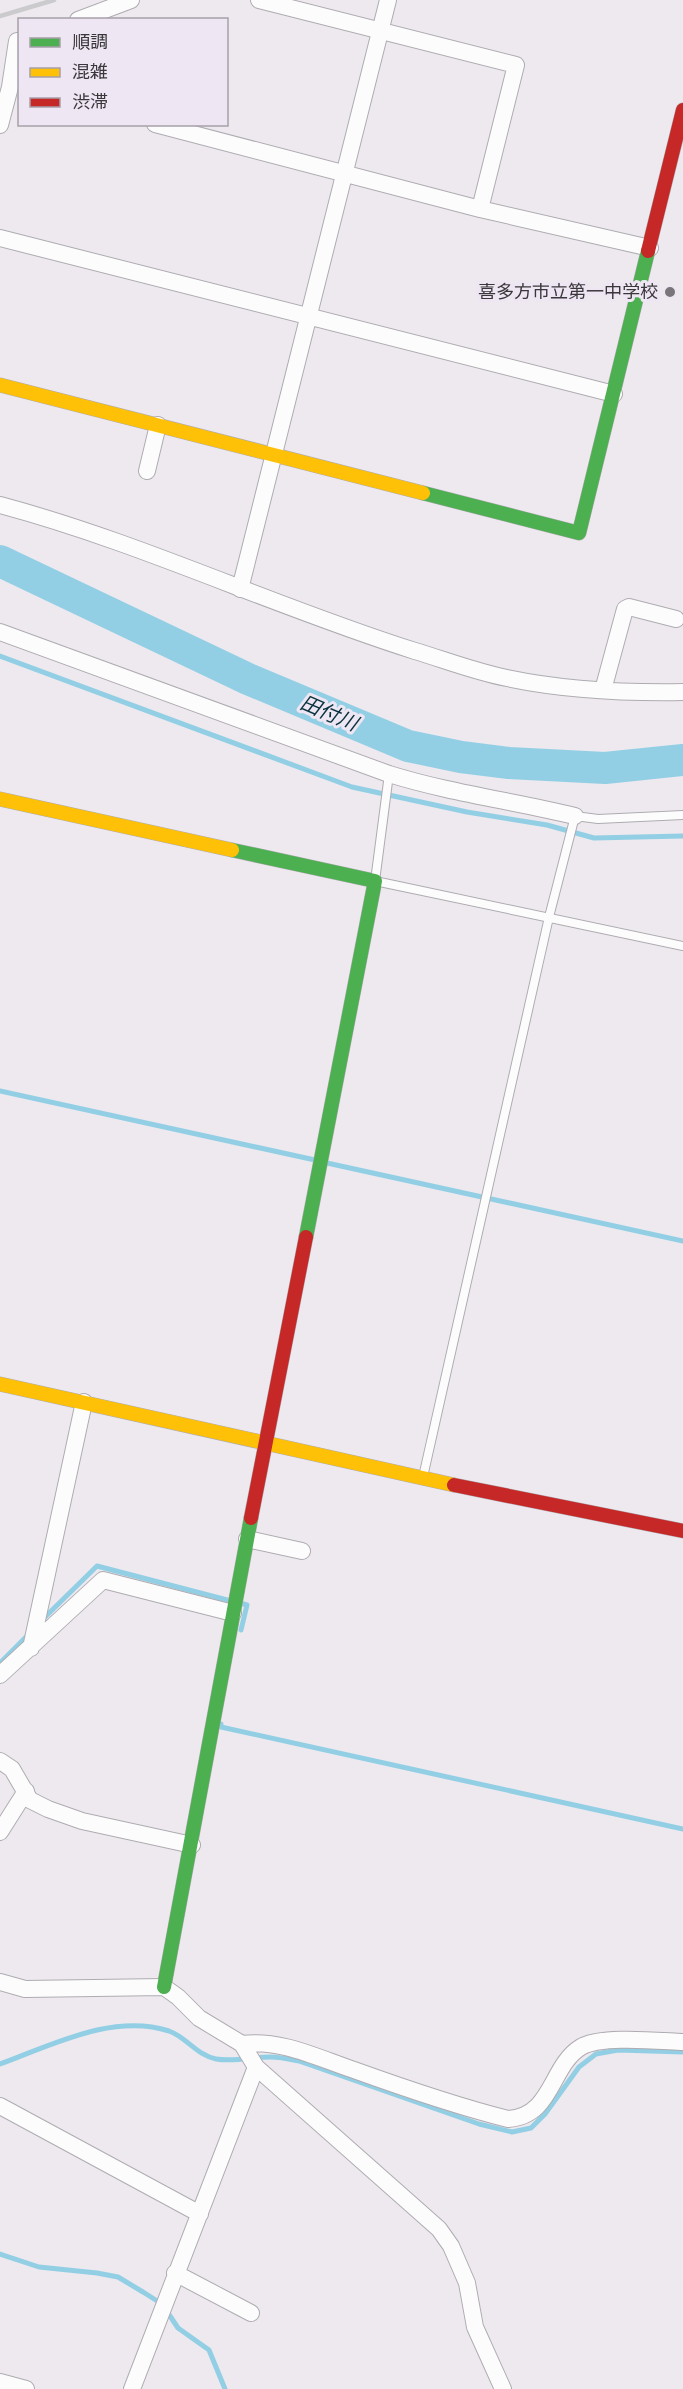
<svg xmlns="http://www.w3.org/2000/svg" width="683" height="2389" viewBox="0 0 683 2389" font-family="'Roboto Condensed','Noto Sans JP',sans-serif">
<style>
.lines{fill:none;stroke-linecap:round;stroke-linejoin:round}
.stream{stroke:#93cfe4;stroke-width:5}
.river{stroke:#93cfe4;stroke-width:32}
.lane-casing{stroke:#afacb1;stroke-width:10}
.street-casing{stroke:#afacb1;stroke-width:18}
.fast-casing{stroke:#afacb1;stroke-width:15}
.slow-casing{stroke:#afacb1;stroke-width:15}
.jam-casing{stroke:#afacb1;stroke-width:15}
.lane{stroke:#fcfcfd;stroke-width:8}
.street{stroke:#fcfcfd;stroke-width:16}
.fast{stroke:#4caf50;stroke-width:14}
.slow{stroke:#ffc107;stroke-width:14}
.jam{stroke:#c62828;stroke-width:14}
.rail{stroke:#cbcacc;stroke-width:4.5}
.poi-dot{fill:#79757b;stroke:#eee6f2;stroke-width:2}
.labels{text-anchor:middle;stroke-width:6;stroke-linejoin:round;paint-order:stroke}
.poi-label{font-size:18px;fill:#3a373c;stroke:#eee6f2;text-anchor:end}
.water-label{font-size:20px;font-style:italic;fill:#06313d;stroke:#eee6f2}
</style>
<rect width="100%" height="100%" fill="#ede9ef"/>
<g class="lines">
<!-- stream -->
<path class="stream" d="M0,656L352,787L467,812L547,825L594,838L683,836
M0,1091L315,1160
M327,1163L683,1241
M240,1603L247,1605L241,1630
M42,1620L97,1566L231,1601
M0,1663L30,1633
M221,1724V1727L683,1829
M0,2064C52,2045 113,2013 169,2031C186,2037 198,2056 216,2059C234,2062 253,2057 271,2057C280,2057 289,2059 299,2061L479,2124L512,2132L531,2128L545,2114L579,2067L596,2054L618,2050L683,2052
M0,2254L39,2267L97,2273L118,2277L143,2292L162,2304L178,2328L209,2350L225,2389"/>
<!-- river -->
<path class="river" d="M0,561L248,679L408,746L461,757L509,763L605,768L683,760"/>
<defs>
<path id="lane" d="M389,774L375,881L683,946
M423,1477L549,917L575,816L598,819L683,815"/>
<path id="street" d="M259,0L516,65L480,209
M78,20L131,0
M155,124L480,209L650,248
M0,125L10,87L17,41
M0,238L614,394
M147,471L158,425
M0,505C142,543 275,607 415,651C445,660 476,672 507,678C564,690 624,693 683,692
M240,589L388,0
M0,632L389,774C450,793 513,801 575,816
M603,690L625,609L629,607L676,619
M247,1539L302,1551
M31,1648L84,1402
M0,1675L103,1580L233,1613
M0,1761L12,1769L30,1800L48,1809L82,1821L192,1845
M0,1832L26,1791
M0,1982L25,1989L164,1987L178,1997L199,2018L242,2044L256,2067L439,2229L451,2246L467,2283L475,2327L503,2389
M242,2044C281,2039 318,2058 354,2070C404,2088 456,2106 508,2119C553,2116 550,2066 581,2047C601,2035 659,2041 683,2042
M0,2106L200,2214
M175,2273L251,2313
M0,2382L26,2389
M132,2389L256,2067"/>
<path id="fast" d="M423,493L579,533L648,251
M232,850L375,881L306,1237
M164,1987L251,1518"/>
<path id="slow" d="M0,385L423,493
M0,799L232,850
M0,1384L454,1485"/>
<path id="jam" d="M648,251L683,110
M454,1485L683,1531
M251,1518L306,1237"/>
</defs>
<!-- lane casing -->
<use href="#lane" class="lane-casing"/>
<!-- street casing -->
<use href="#street" class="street-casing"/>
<!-- fast casing -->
<use href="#fast" class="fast-casing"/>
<!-- slow casing -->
<use href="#slow" class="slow-casing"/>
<!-- jam casing -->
<use href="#jam" class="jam-casing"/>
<!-- lane -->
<use href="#lane" class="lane"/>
<!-- street -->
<use href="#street" class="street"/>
<!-- fast -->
<use href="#fast" class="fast"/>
<!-- slow -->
<use href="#slow" class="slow"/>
<!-- jam -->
<use href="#jam" class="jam"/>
<!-- rail -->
<path class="rail" d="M0,16L54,0"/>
</g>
<!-- markers -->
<circle class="poi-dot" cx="670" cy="292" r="6"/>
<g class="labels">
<!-- poi labels -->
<g class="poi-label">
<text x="658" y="298">喜多方市立第一中学校</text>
</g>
<!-- water labels -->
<g class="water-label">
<text transform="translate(329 713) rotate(23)" y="7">田付川</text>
</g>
</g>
<!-- legend -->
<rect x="18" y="18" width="210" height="108" fill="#eee6f2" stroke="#a6a0a9" stroke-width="1.5"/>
<rect x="30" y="38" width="30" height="9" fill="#4caf50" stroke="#a6a0a9" stroke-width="1.5"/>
<text x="72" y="48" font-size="18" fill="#3a373c">順調</text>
<rect x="30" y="68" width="30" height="9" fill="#ffc107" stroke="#a6a0a9" stroke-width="1.5"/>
<text x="72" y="78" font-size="18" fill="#3a373c">混雑</text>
<rect x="30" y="98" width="30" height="9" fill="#c62828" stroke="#a6a0a9" stroke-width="1.5"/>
<text x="72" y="108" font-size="18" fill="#3a373c">渋滞</text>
</svg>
